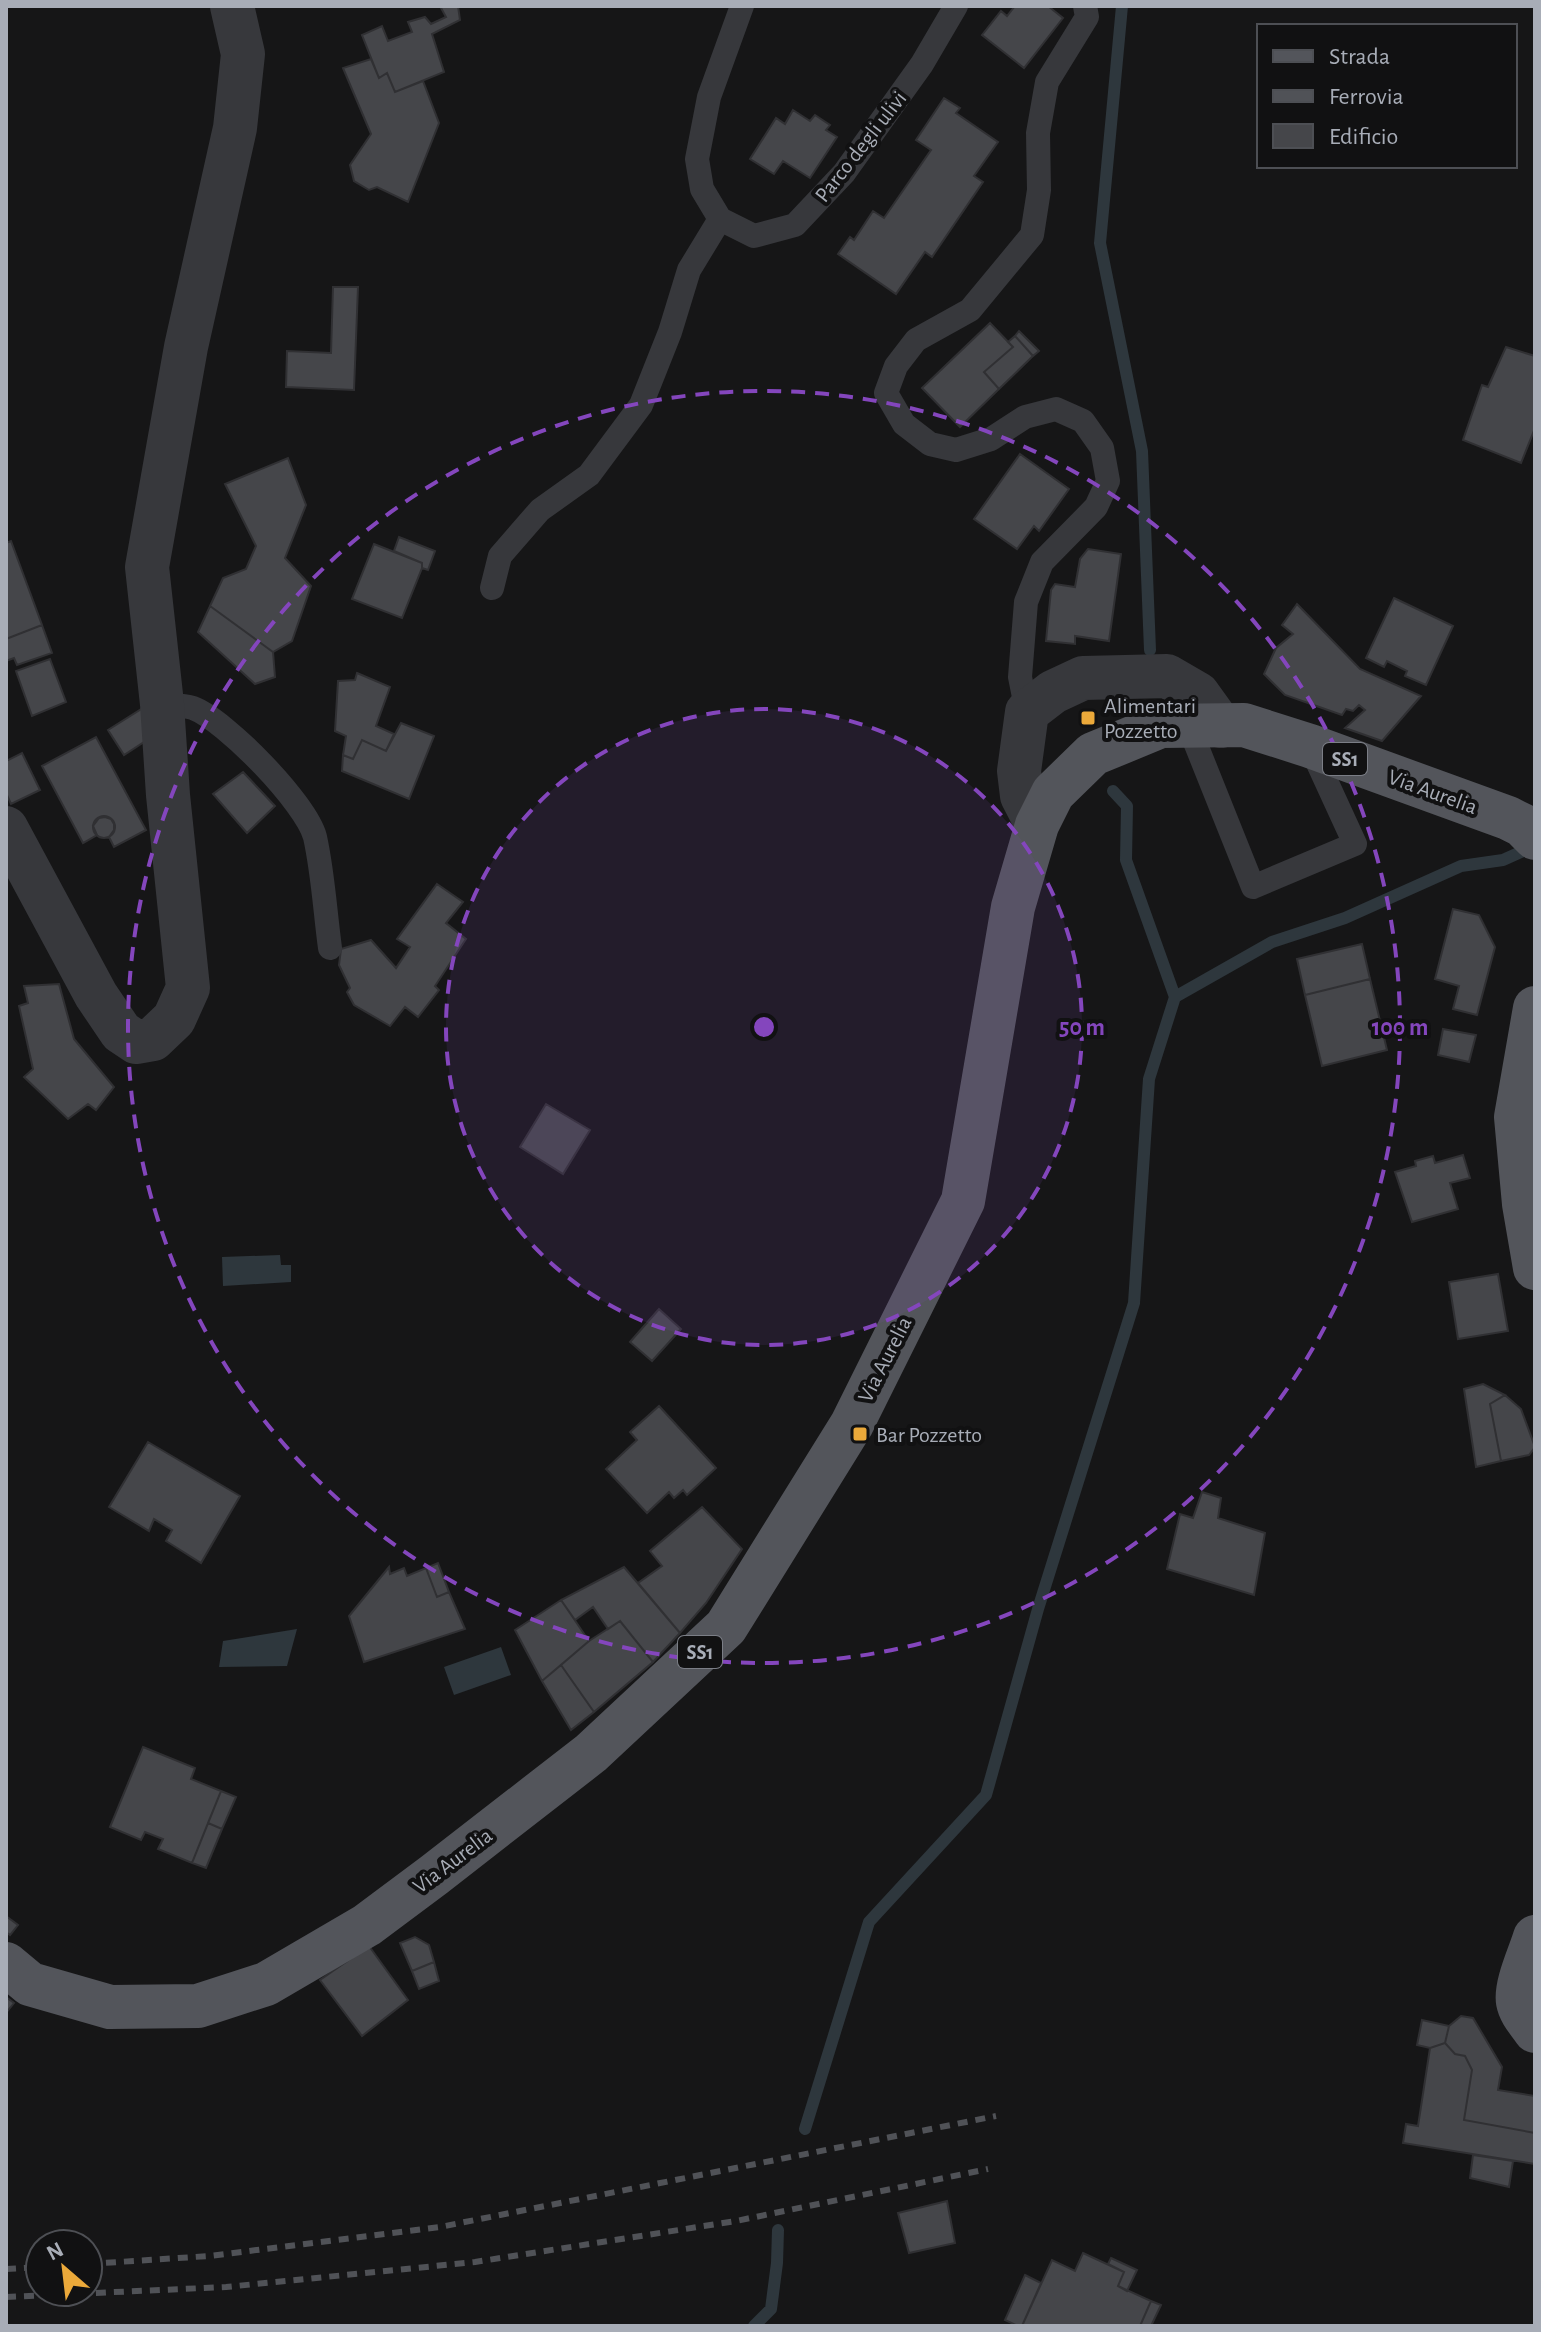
<svg xmlns="http://www.w3.org/2000/svg" width="1541" height="2332" viewBox="0 0 1541 2332" font-family="'Alegreya Sans',sans-serif">
<style>
.water{fill:#2e373d}
.lines{fill:none;stroke-linecap:round;stroke-linejoin:round}
.stream{stroke:#2e373d;stroke-width:12}
.building{fill:#45464a;stroke:#303033;stroke-width:2}
.service{stroke:#37383c;stroke-width:24}
.minor{stroke:#37383c;stroke-width:44}
.primary{stroke:#53555b;stroke-width:44}
.rail{stroke:#505257;stroke-width:6;stroke-dasharray:10 8;stroke-linecap:butt}
.ring{fill:none;stroke:#8446bd;stroke-width:4;stroke-dasharray:14 10}
.poi-dot{fill:#eba93a;stroke:#111112;stroke-width:3}
.labels{text-anchor:middle;stroke-width:8;stroke-linejoin:round;paint-order:stroke}
.shield{fill:#111112;stroke:#7b7e86;stroke-width:2}
.shield-label{font-size:20px;font-weight:bold;fill:#a8adb7}
.street-label{font-size:22px;fill:#a8adb7;stroke:#111112}
.poi-label{font-size:22px;fill:#a8adb7;stroke:#111112;text-anchor:start}
.centre{fill:#8446bd;stroke:#111112;stroke-width:4}
.ring-label{font-size:24px;text-anchor:middle;font-weight:bold;fill:#8446bd;stroke:#111112;stroke-width:8;stroke-linejoin:round;paint-order:stroke}
</style>
<rect width="100%" height="100%" fill="#161617"/>
<!-- water -->
<path class="water" d="M280,1255L281,1265H291V1282L223,1286L222,1257Z
M297,1629L287,1666L219,1667L223,1641Z
M501,1647L511,1675L454,1695L444,1667Z"/>
<g class="lines">
<!-- stream -->
<path class="stream" d="M1122,6L1100,243L1142,451L1150,650
M1175,997L1272,942L1345,918L1461,866L1503,860L1532,847
M805,2129L869,1922L986,1795L1038,1609L1134,1303L1149,1079L1175,997L1126,860L1127,806L1113,791
M754,2326L771,2309L777,2263L778,2230"/>
</g>
<!-- building -->
<path class="building" d="M440,6H458L460,20L432,34L444,72L395,92L387,73L379,78L362,35L382,26L388,41L412,32L408,22L425,17L431,24L446,17Z
M1015,6H1048L1063,18L1024,68L982,35L1001,11L1007,16Z
M371,59L379,78L387,73L395,92L423,81L439,123L408,202L377,187L369,190L354,181L350,165L371,134L343,68Z
M944,98L960,108L956,113L998,142L974,176L983,182L932,257L925,252L896,294L838,254L850,237L854,240L873,211L884,218L931,150L916,140Z
M793,110L810,121L815,115L830,125L826,130L837,137L810,178L783,161L774,174L750,159L776,118L785,124Z
M333,287H358L354,390L286,387L287,351L331,353Z
M990,323L1013,347L984,372L999,389L960,427L922,388Z
M1019,331L1039,351L1033,356L1015,336Z
M1015,336L1033,356L999,389L984,372L1013,347L1008,342Z
M1506,347L1535,356V428L1521,463L1463,440L1482,385L1488,387Z
M1020,454L1069,489L1039,531L1034,526L1017,549L974,519Z
M288,458L306,505L285,558L311,586L292,641L273,652L210,606L223,578L246,569L256,546L225,484Z
M399,537L435,551L428,570L422,568V563L394,551Z
M11,541L42,625L6,639V543Z
M374,544L422,563V568L402,618L352,599Z
M1088,549L1121,554L1109,641L1075,636V644L1046,641L1051,590L1055,584L1075,587L1080,559Z
M1394,598L1453,626L1426,685L1405,676L1407,671L1387,661L1384,667L1366,658Z
M1297,604L1360,669L1421,696L1382,741L1345,728L1365,710L1359,705L1353,711L1346,709L1342,715L1285,695L1264,674L1276,648L1293,634L1282,625Z
M210,606L273,652L275,677L255,684L198,632Z
M42,625L52,653L17,665L14,658L6,661V639Z
M50,659L66,702L32,716L16,671Z
M357,673L390,687L376,726L394,734L386,751L362,740L353,759L343,755L346,736L335,731L338,681L355,680Z
M143,708L147,740L124,755L108,730Z
M401,723L434,736L409,799L342,771L343,755L353,759L362,740L386,751Z
M96,737L146,830L114,847L109,837L114,830V824L111,819L105,817L99,818L93,826L97,835L83,843L42,766Z
M22,753L40,790L11,804L6,793V761Z
M243,772L275,806L247,833L213,794Z
M93 827a11 11 0 1 1 22 0a11 11 0 1 1-22 0Z
M437,884L463,902L446,923L466,939L435,986L439,990L418,1017L405,1007L390,1026L354,1005L347,992L350,988L339,965L341,949L371,940L396,968L410,947L397,939Z
M1453,909L1479,915L1495,947L1477,1015L1453,1009L1459,986L1435,979Z
M1362,944L1370,979L1305,995L1297,959Z
M1370,979L1387,1050L1322,1066L1305,995Z
M59,984L74,1039L114,1087L96,1110L88,1104L68,1119L24,1077L33,1069L19,1006L28,1003L24,986Z
M1443,1029L1476,1035L1469,1062L1438,1055Z
M546,1104L590,1130L563,1174L520,1147Z
M1463,1155L1470,1178L1450,1183L1458,1209L1412,1222L1395,1172L1416,1166L1415,1161L1433,1156L1435,1163Z
M1498,1274L1508,1331L1458,1339L1449,1282Z
M659,1309L681,1329L652,1361L630,1342Z
M1483,1384L1505,1395L1490,1404L1501,1461L1476,1467L1464,1389Z
M1505,1395L1521,1409L1535,1447L1529,1455L1501,1461L1490,1404Z
M659,1406L716,1468L687,1495L683,1490L674,1498L669,1492L647,1513L606,1469L637,1440L630,1432Z
M148,1442L240,1496L201,1563L166,1541L172,1530L154,1519L149,1531L109,1507Z
M1202,1492L1221,1498L1218,1518L1265,1533L1254,1595L1167,1569L1180,1514L1193,1518Z
M702,1507L742,1549L706,1603L680,1633L638,1583L662,1566L650,1551Z
M438,1563L449,1592L437,1597L426,1568Z
M389,1567L390,1574L404,1568L407,1576L426,1568L437,1597L449,1592L465,1629L364,1662L349,1616Z
M624,1567L680,1633L653,1662L620,1621L608,1629L593,1607L575,1620L561,1600Z
M561,1600L589,1641L542,1681L515,1630Z
M620,1621L653,1662L594,1712L561,1665L589,1641Z
M561,1665L594,1712L571,1730L542,1681Z
M143,1747L195,1768L191,1779L221,1791L192,1863L158,1849L163,1839L145,1832L141,1840L110,1827Z
M221,1791L236,1797L222,1829L208,1823Z
M208,1823L222,1829L206,1868L192,1863Z
M6,1916L18,1925L10,1935L6,1932Z
M415,1937L429,1945L434,1962L412,1971L400,1943Z
M369,1946L408,2000L362,2036L320,1980Z
M434,1962L439,1981L419,1989L412,1971Z
M6,1997L14,2003L6,2013Z
M1461,2016L1473,2018L1502,2067L1498,2090L1535,2096V2133L1464,2120L1472,2070L1465,2056L1455,2054L1445,2043L1449,2026Z
M1422,2020L1449,2026L1445,2043L1430,2048L1417,2045Z
M1445,2043L1455,2054L1465,2056L1472,2070L1464,2120L1535,2133V2164L1403,2143L1406,2124L1418,2126L1430,2048Z
M1473,2155L1513,2161L1509,2187L1470,2178Z
M947,2201L955,2243L909,2253L898,2213Z
M1083,2253L1124,2272L1118,2286L1151,2301L1140,2326H1022L1052,2260L1075,2271Z
M1111,2258L1137,2270L1127,2291L1118,2286L1124,2272L1108,2264Z
M1025,2275L1041,2283L1022,2326H1018L1005,2320Z
M1151,2301L1161,2305L1151,2326H1140Z"/>
<g class="lines">
<!-- service -->
<path class="service" d="M742,6L709,97L697,159L702,189L720,219L754,236L795,225L844,173L922,64L956,6
M492,588L500,556L540,510L589,475L641,405L670,332L689,270L720,219
M162,704C171,705 183,705 193,708C225,720 306,803 315,837C323,873 325,911 330,948
M1027,712L1020,677L1026,602L1042,562L1096,507L1108,481L1102,448L1083,421L1056,409L1025,417L991,439L956,450L930,444L904,424L886,393L896,366L916,340L970,310L1032,235L1039,190L1038,133L1047,82L1087,17L1085,6
M1189,727L1253,887L1355,844L1310,746"/>
<!-- minor -->
<path class="minor" d="M1037,825L1022,796L1019,771L1027,712L1053,692L1083,678L1167,676L1198,694L1221,726
M6,828L96,995L121,1032L136,1042L153,1039L174,1019L188,988L168,795L162,704L147,567L186,347L235,128L243,54L232,6"/>
<!-- primary -->
<path class="primary" d="M1535,1008L1516,1117L1524,1204L1535,1268
M1535,1937C1530,1954 1515,1985 1518,2002C1520,2013 1529,2022 1535,2031
M6,1964L30,1984L110,2007L198,2006L266,1984L367,1925L434,1875L591,1753L726,1627L852,1424L963,1201L1013,907L1037,825L1053,793L1093,754L1161,726L1244,725L1310,746L1508,818L1522,825L1535,838"/>
<!-- rail -->
<path class="rail" d="M88,2264L209,2256L440,2227L996,2116
M6,2269L40,2267
M6,2297L226,2287L475,2262L736,2221L988,2169"/>
</g>
<!-- distance rings -->
<circle cx="764" cy="1027" r="318" fill="#8446bd" fill-opacity=".12"/>
<g class="ring">
<circle cx="764" cy="1027" r="318"/>
<circle cx="764" cy="1027" r="636"/>
</g>
<!-- markers -->
<g class="poi-dot">
<rect x="1080" y="710" width="16" height="16" rx="4"/>
<rect x="852" y="1426" width="16" height="16" rx="4"/>
</g>
<g class="labels">
<!-- shield labels -->
<g class="shield">
<rect x="1323" y="743" width="44" height="32" rx="6"/>
<rect x="678" y="1636" width="44" height="32" rx="6"/>
</g>
<g class="shield-label">
<text x="1345" y="766">SS1</text>
<text x="700" y="1659">SS1</text>
</g>
<!-- street labels -->
<g class="street-label">
<text transform="translate(860 146) rotate(-52)" y="8">Parco degli ulivi</text>
<text transform="translate(1433 791) rotate(20)" y="8">Via Aurelia</text>
<text transform="translate(884 1359) rotate(-63)" y="8">Via Aurelia</text>
<text transform="translate(452 1860) rotate(-37)" y="8">Via Aurelia</text>
</g>
<!-- poi labels -->
<g class="poi-label">
<text x="1104" y="713">Alimentari<tspan x="1104" dy="25">Pozzetto</tspan></text>
<text x="876" y="1442">Bar Pozzetto</text>
</g>
</g>
<circle cx="764" cy="1027" r="12" class="centre"/>
<g class="ring-label">
<text x="1082" y="1035">50 m</text>
<text x="1400" y="1035">100 m</text>
</g>
<!-- border -->
<rect width="1541" height="2332" fill="none" stroke="#a8adb7" stroke-width="16"/>
<!-- legend -->
<rect x="1257" y="24" width="260" height="144" fill="#111112" stroke="#4d4f54" stroke-width="2"/>
<rect x="1273" y="50" width="40" height="12" fill="#53555b" stroke="#4d4f54" stroke-width="2"/>
<text x="1329" y="64" font-size="24" fill="#a8adb7">Strada</text>
<rect x="1273" y="90" width="40" height="12" fill="#505257" stroke="#4d4f54" stroke-width="2"/>
<text x="1329" y="104" font-size="24" fill="#a8adb7">Ferrovia</text>
<rect x="1273" y="124" width="40" height="24" fill="#45464a" stroke="#4d4f54" stroke-width="2"/>
<text x="1329" y="144" font-size="24" fill="#a8adb7">Edificio</text>
<!-- north arrow -->
<g transform="translate(64 2268) rotate(332)"><circle r="38" fill="#111112" stroke="#4d4f54" stroke-width="2"/>
<path d="M0-6L14 30L0 20L-14 30Z" fill="#eba93a"/>
<text y="-12" font-size="22" font-weight="bold" text-anchor="middle" fill="#a8adb7">N</text>
</g>
</svg>
